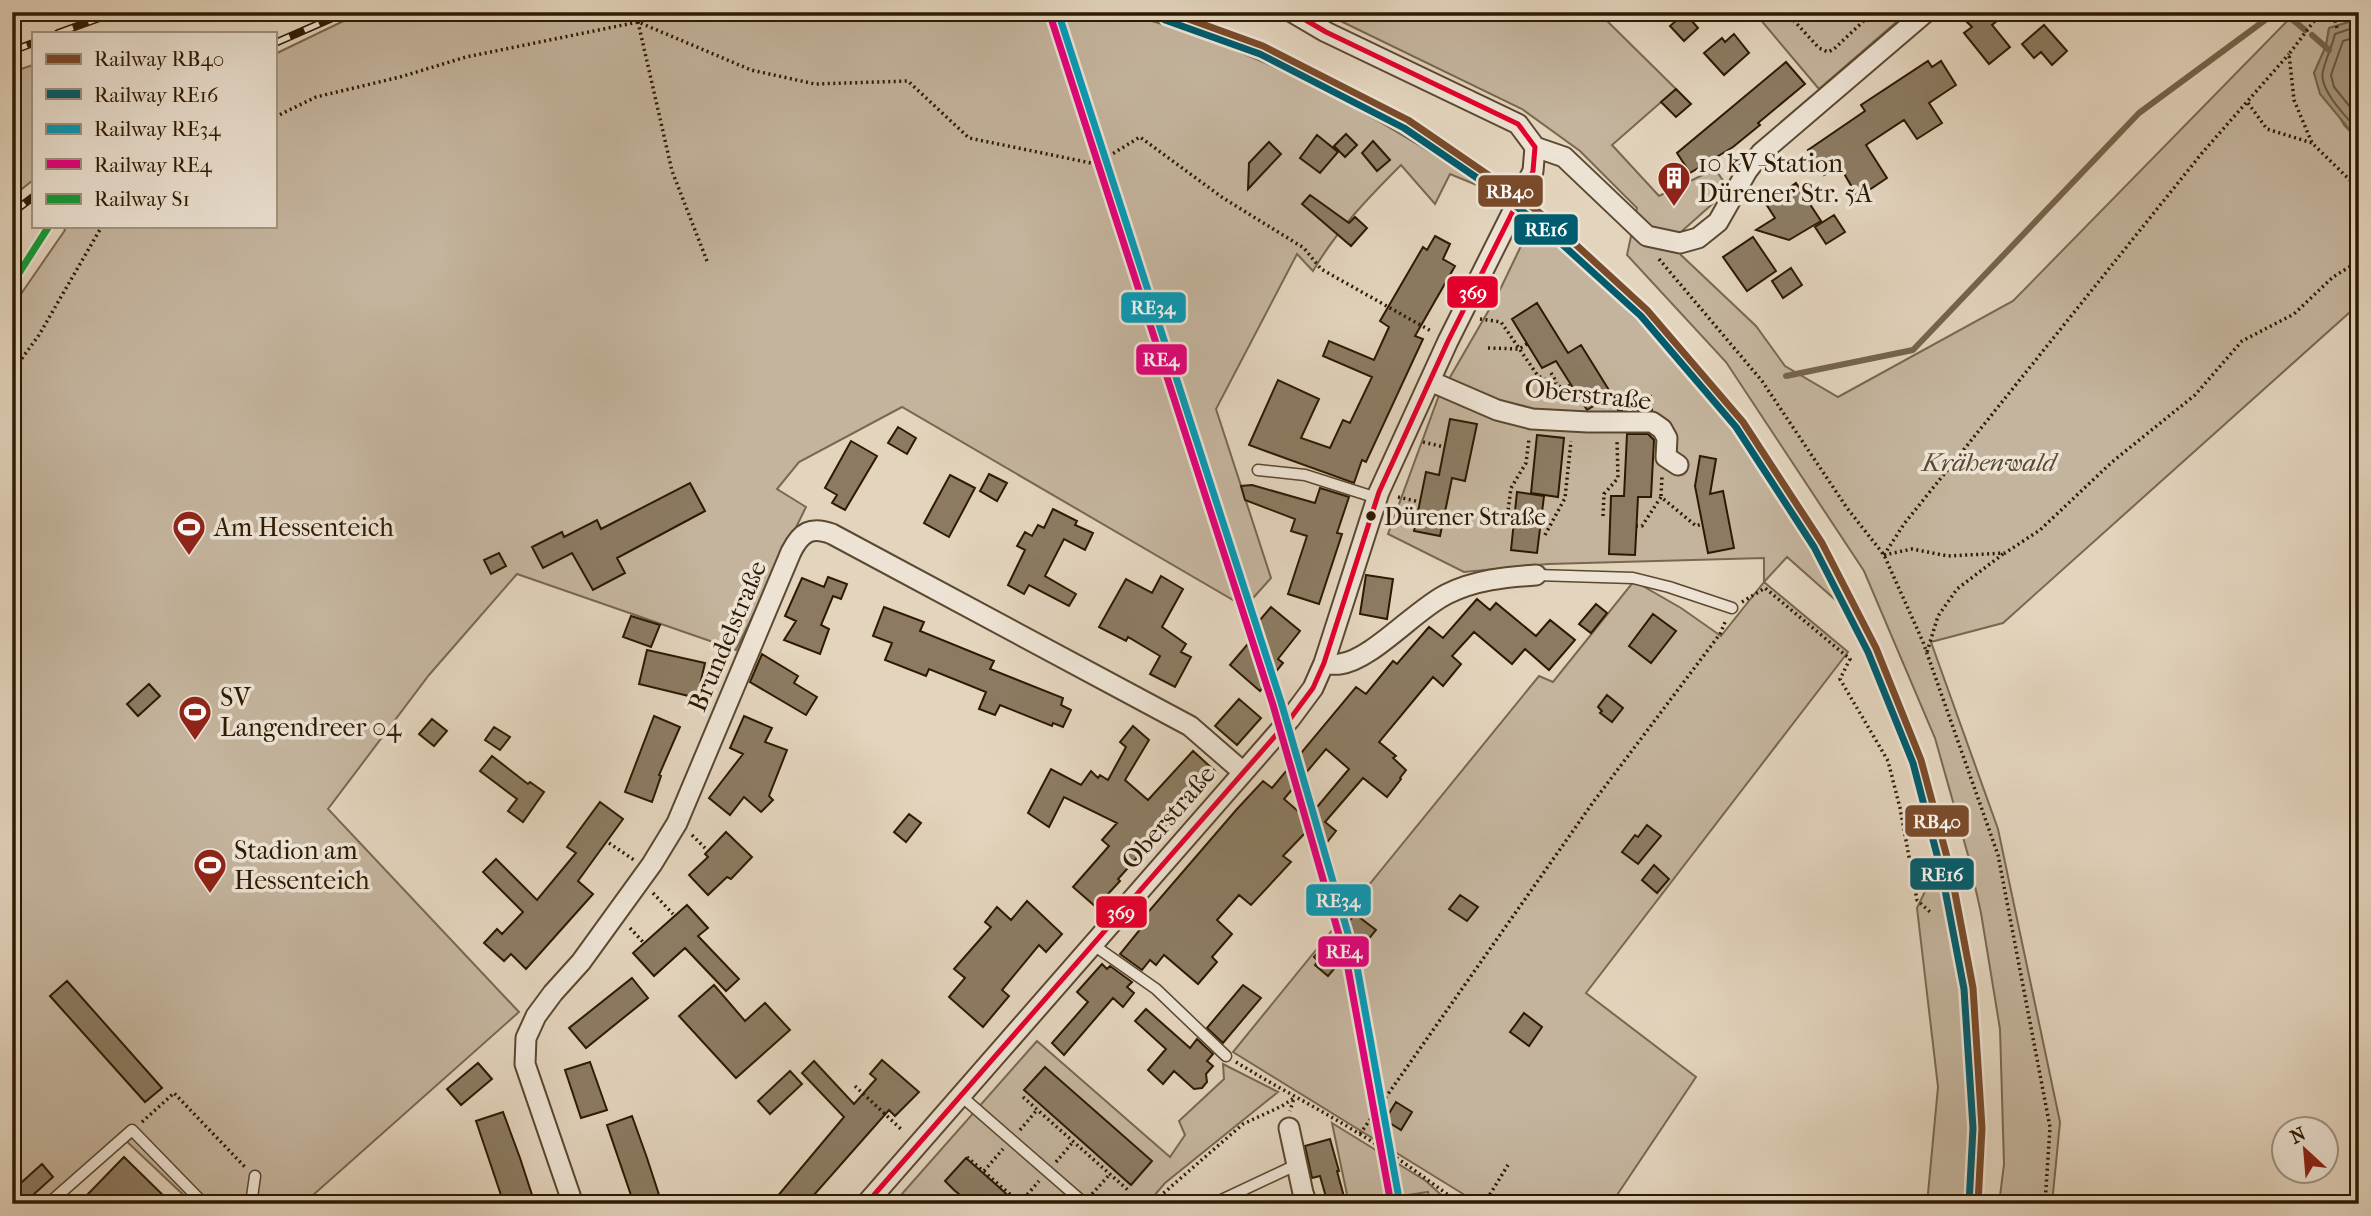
<svg xmlns="http://www.w3.org/2000/svg" width="2371" height="1216" viewBox="0 0 2371 1216" font-family="'IM FELL French Canon',serif">
<style>
.green{fill:#c4b49d;stroke:#79674e;stroke-width:2}
.water{fill:#a5957d;stroke:#75644b;stroke-width:2}
.lines{fill:none;stroke-linecap:round;stroke-linejoin:round}
.shore{stroke:#6a583e;stroke-width:2}
.stream{stroke:#75644b;stroke-width:6}
.building{fill:#8c7b62;stroke:#2e1a00;stroke-width:2;fill-rule:evenodd}
.service-casing{stroke:#5b482f;stroke-width:13}
.minor-casing{stroke:#5b482f;stroke-width:23}
.path{stroke:#2e1a00;stroke-width:3.5;stroke-dasharray:2 3.5;stroke-linecap:butt}
.service{stroke:#ede3d4;stroke-width:10}
.minor{stroke:#ede3d4;stroke-width:19}
.rail-casing{stroke:#2e1a00;stroke-width:8}
.rail{stroke:#ede3d4;stroke-width:5;stroke-dasharray:16;stroke-linecap:butt}
.bus-1-casing{stroke:#ede3d4;stroke-width:10}
.bus-1{stroke:#e4002b;stroke-width:5}
.rail-1-casing{stroke:#ede3d4;stroke-width:12}
.rail-2-casing{stroke:#ede3d4;stroke-width:12}
.rail-3-casing{stroke:#ede3d4;stroke-width:12}
.rail-4-casing{stroke:#ede3d4;stroke-width:12}
.rail-5-casing{stroke:#ede3d4;stroke-width:12}
.rail-1{stroke:#7a4b2a;stroke-width:7}
.rail-2{stroke:#005c6e;stroke-width:7}
.rail-3{stroke:#059bb9;stroke-width:7}
.rail-4{stroke:#e5007d;stroke-width:7}
.rail-5{stroke:#109c37;stroke-width:7}
.bus-dot{fill:#2e1a00;stroke:#ede3d4;stroke-width:2.5}
.labels{text-anchor:middle;stroke-width:7;stroke-linejoin:round;paint-order:stroke}
.bus-label{font-size:24px;fill:#2e1a00;stroke:#ede3d4;text-anchor:start}
.poi-label{font-size:26px;fill:#2e1a00;stroke:#ede3d4;text-anchor:start}
.street-label{font-size:26px;fill:#2e1a00;stroke:#ede3d4}
.park-label{font-size:26px;font-style:italic;fill:#5b482f;stroke:#ede3d4}
.line-badge{stroke:#ede3d4;stroke-width:2.5}
.badge-label{font-size:19px;text-anchor:middle;font-weight:bold;fill:#fff}
</style>
<rect width="100%" height="100%" fill="#e3d4bd"/>
<filter id="stains"><feTurbulence type="fractalNoise" baseFrequency=".00286" numOctaves="4"/><feColorMatrix values="0 0 0 0 .2 0 0 0 0 .09 0 0 0 0 .02 0 0 0 .5 -.17"/></filter>
<radialGradient id="worn" r=".72"><stop offset=".6" stop-color="#630" stop-opacity="0"/><stop offset="1" stop-color="#630" stop-opacity=".3"/></radialGradient>
<!-- green -->
<path class="green" d="M369,12H1119C1226,39 1324,86 1417,144C1440,158 1463,171 1484,188L1450,174L1435,204L1401,165C1368,198 1337,230 1313,271L1297,254L1216,409L1271,578L1245,607L902,407L799,462L777,489L806,507L736,650L517,574L429,675L328,809L519,1012L303,1204H193L120,1135L44,1204H12V307L65,230L62,226H275V54L356,15Z
M1322,12H1598L1676,89L1612,145L1659,196L1715,169L1729,189L1681,232V255L1756,326L1785,366L1838,397L2013,301L2296,12H2359V19L2329,28L2326,46L2314,73L2344,125L2359,141V304L2003,623L1931,642L1998,829L2060,1122L2052,1204H1999L2004,1164L2000,1029L1981,913L1968,855L1935,738L1864,571L1726,362L1627,255L1637,208L1580,151L1522,109Z
M1754,12H1908L1819,89Z
M33,65V180L12,197V72Z
M1532,223L1564,249L1577,264L1615,295L1631,314L1666,344L1753,456L1807,536L1848,611L1787,557L1764,582L1848,652L1586,993L1696,1077L1611,1204H1464L1468,1197L1233,1052L1539,676L1553,682L1634,581L1681,608L1721,636L1764,582V558L1548,564L1464,572L1388,534L1438,398L1497,296Z
M1941,875L1966,1018L1970,1115L1968,1204H1927L1938,1087L1917,908L1931,879Z
M1037,1041L1170,1157L1185,1135L1179,1121L1224,1079L1223,1064L1278,1092L1165,1183L1147,1204H893Z
M1332,1123L1426,1181L1451,1204H1430L1428,1192L1381,1199L1382,1204H1349Z"/>
<!-- water -->
<path class="water" d="M2359,19V141L2320,94L2314,73L2326,46L2329,28Z"/>
<g class="lines">
<!-- shore -->
<path class="shore" d="M2359,26L2335,34C2332,47 2326,58 2323,71C2318,89 2347,118 2359,131
M2359,36L2343,41L2331,75L2334,87L2359,118"/>
<!-- stream -->
<path class="stream" d="M2283,12L2305,30
M2312,35L2329,50
M1786,376L1913,350L2139,113L2276,12"/>
</g>
<!-- building -->
<path class="building" d="M1976,12H2008L1992,25L2010,47L1989,64L1964,33L1972,27L1965,20Z
M1685,13L1698,28L1684,41L1670,26Z
M2044,25L2067,51L2052,65L2041,52L2034,58L2022,44Z
M1734,34L1749,53L1724,75L1704,53L1722,38L1725,42Z
M1928,61L1932,67L1941,61L1956,85L1929,103L1942,123L1917,139L1904,120L1866,145L1887,178L1869,190L1867,187L1856,194L1839,165L1824,175L1808,150L1865,111L1861,105Z
M1786,62L1805,84L1758,123L1760,125L1733,147L1690,173L1677,153Z
M1676,89L1691,104L1676,117L1661,102Z
M1346,134L1357,145L1345,157L1334,146Z
M1317,135L1338,152L1320,173L1300,158Z
M1373,141L1390,160L1377,171L1362,153Z
M1269,142L1281,154L1248,189L1249,163Z
M1796,183L1821,221L1789,240L1756,230L1775,218L1766,204Z
M1310,195L1349,223L1355,217L1367,228L1351,246L1302,204Z
M1834,215L1845,232L1826,244L1815,227Z
M1435,236L1450,244L1443,259L1455,266L1415,336L1423,339L1366,462L1362,460L1354,483L1249,445L1278,380L1319,399L1301,438L1330,448L1343,420L1350,423L1372,377L1323,356L1329,341L1374,360L1389,327L1380,321L1423,247L1427,250Z
M1753,237L1776,271L1747,291L1723,257Z
M1791,268L1802,285L1783,298L1772,281Z
M1537,303L1568,353L1581,345L1612,395L1587,410L1556,361L1542,368L1512,319Z
M1651,396L1652,410H1618V397Z
M1450,419L1477,424L1465,481L1452,478L1440,536L1414,531L1426,472L1439,475Z
M898,427L916,438L907,454L888,443Z
M1627,434H1648L1654,440L1651,497H1638L1635,555L1609,554L1611,496H1624Z
M1537,435L1564,438L1558,497L1531,493Z
M851,441L877,456L845,510L832,503L837,495L825,488Z
M1700,456L1716,459L1710,494L1723,491L1734,548L1708,553L1695,486Z
M989,474L1007,483L997,501L980,491Z
M950,475L975,488L949,537L924,523Z
M690,483L705,511L617,558L625,573L593,590L572,553L543,568L532,547L562,532L564,537L597,520L601,529Z
M1252,485L1315,503L1320,488L1349,497L1337,533L1342,534L1319,604L1288,594L1307,536L1291,531L1295,519L1245,500L1241,486Z
M1517,492L1544,496L1537,553L1511,550Z
M1053,509L1077,521L1075,525L1093,533L1085,550L1064,539L1045,576L1076,594L1069,606L1029,585L1024,594L1008,585L1025,550L1017,546L1025,532L1032,536L1038,525L1044,528Z
M499,553L506,566L491,574L484,560Z
M1366,575L1393,579L1387,619L1360,614Z
M1161,576L1183,589L1162,627L1186,644L1181,652L1191,657L1175,687L1150,674L1160,656L1128,637L1126,641L1099,627L1126,579L1152,593Z
M828,577L847,584L841,599L833,596L821,625L829,629L820,654L784,640L796,621L785,616L802,578L824,587Z
M1477,599L1490,610L1496,603L1536,636L1550,620L1575,640L1549,670L1525,649L1512,664L1474,632L1452,656L1461,664L1443,686L1433,677L1379,742L1396,756L1393,758L1406,770L1400,778L1401,779L1387,797L1363,778L1325,822L1336,831L1324,846L1307,831L1283,856L1291,862L1251,905L1239,895L1217,920L1232,934L1212,957L1217,962L1198,984L1164,955L1156,965L1150,960L1142,970L1120,954L1147,921L1143,918L1237,809L1263,781L1272,788L1356,687L1366,694L1393,661L1397,664L1429,627L1443,638ZM1326,749L1349,769L1307,819L1284,799Z
M1596,604L1607,613L1591,633L1579,624Z
M884,607L924,622L920,631L994,661L990,669L1063,698L1061,705L1071,710L1063,727L1053,723L1052,726L1000,705L995,715L979,709L986,692L929,669L926,676L885,660L892,643L873,636Z
M1271,607L1300,631L1278,659L1283,663L1260,691L1230,665L1253,638L1248,634Z
M1653,614L1676,631L1651,663L1629,646Z
M631,616L660,625L651,647L623,637Z
M647,650L705,663L697,698L639,684Z
M762,654L798,676L794,683L817,697L806,715L750,682Z
M149,684L160,696L138,716L127,704Z
M1607,695L1623,708L1612,722L1600,713L1602,711L1598,707Z
M1239,699L1261,718L1237,745L1215,726Z
M654,716L680,727L659,775L661,776L652,802L625,792Z
M744,716L772,728L765,742L787,750L769,796L773,800L761,812L744,797L730,815L709,798L743,754L730,748Z
M432,719L447,731L434,746L419,734Z
M1133,726L1149,740L1125,780L1148,800L1193,751L1215,771L1118,879L1120,881L1096,907L1073,887L1109,846L1102,840L1117,823L1064,797L1049,827L1028,813L1051,769L1081,785L1091,771L1098,778L1100,775L1108,780L1126,747L1120,742Z
M494,727L510,737L500,750L485,740Z
M492,756L528,784L530,782L544,792L523,822L508,811L517,799L480,771Z
M600,802L623,819L578,881L593,894L526,969L511,954L504,961L484,943L497,929L502,934L523,912L483,872L496,859L537,900L576,853L567,847Z
M909,814L921,823L906,842L894,832Z
M1647,825L1661,836L1638,864L1622,852L1635,835L1638,837Z
M726,832L752,857L731,879L727,877L708,895L689,875L708,857L705,854Z
M1654,865L1669,879L1657,893L1642,880Z
M1460,895L1478,907L1467,921L1449,909Z
M1027,901L1062,934L1046,952L1039,945L1002,990L1009,996L983,1027L949,997L965,978L954,969L991,927L985,922L997,907L1011,920Z
M687,905L708,928L698,936L739,979L726,991L685,948L654,976L633,953Z
M1355,914L1376,930L1350,962L1344,957L1328,976L1315,965L1318,961L1314,957L1331,937L1335,939Z
M1102,964L1107,969L1110,966L1132,982L1127,987L1134,993L1123,1007L1113,998L1064,1055L1052,1043L1088,1002L1077,992Z
M632,978L648,998L586,1048L569,1028Z
M67,981L162,1088L145,1102L50,996Z
M714,985L745,1021L765,1003L790,1030L736,1078L679,1016Z
M1243,985L1261,998L1223,1043L1207,1028Z
M1146,1009L1190,1048L1197,1039L1213,1054L1207,1061L1213,1066L1206,1074L1207,1082L1202,1088L1194,1089L1174,1071L1163,1084L1148,1070L1166,1049L1135,1021Z
M1524,1013L1542,1027L1529,1046L1510,1032Z
M882,1060L919,1092L895,1116L889,1110L806,1204H771L844,1117L802,1073L814,1061L854,1104L876,1079L870,1074Z
M590,1062L607,1110L581,1118L565,1070Z
M478,1063L492,1079L461,1105L447,1089Z
M1045,1067L1152,1161L1131,1185L1024,1090Z
M790,1071L802,1084L770,1114L758,1101Z
M1396,1102L1412,1112L1401,1130L1385,1120Z
M503,1112L520,1158L535,1204H504L476,1121Z
M632,1116L647,1158L662,1204H634L607,1125Z
M1330,1139L1339,1171H1337L1346,1204H1328L1320,1176L1312,1178L1305,1146Z
M124,1157L172,1204H99L88,1194Z
M966,1158L1001,1189L1017,1204H971L954,1190L945,1181Z
M42,1164L53,1177L23,1204H12V1191Z"/>
<g class="lines">
<defs>
<path id="service" d="M1258,470L1305,475L1377,498
M1536,575L1633,578L1669,587L1732,608
M1092,944L1156,989L1226,1056
M960,1095L1084,1203
M48,1204L132,1130L204,1204
M251,1204L255,1176
M1213,1204L1296,1165"/>
<path id="minor" d="M1535,147L1564,157L1647,236L1680,243L1698,238L1718,222L1747,171L1761,153L1926,12
M1430,381L1497,410L1532,419L1588,422H1652L1662,429L1667,438L1666,457L1678,465
M1324,663C1329,664 1335,665 1340,664C1372,660 1416,609 1447,594C1475,580 1505,577 1536,575
M1289,1128L1303,1193L1307,1204
M573,1204L525,1064L526,1038L536,1016L553,993L581,962L652,864L677,823L791,552C801,532 811,526 832,534L1190,726L1243,772
M866,1204L1290,719L1313,688L1324,663L1379,492L1448,341L1533,171L1535,147L1518,124L1326,32L1292,12"/>
</defs>
<!-- service casing -->
<use href="#service" class="service-casing"/>
<!-- minor casing -->
<use href="#minor" class="minor-casing"/>
<!-- path -->
<path class="path" d="M1786,12L1819,48L1828,52L1834,49L1873,12
M2321,12L2289,54L2294,100L2312,143L2357,187L2359,197
M638,22L672,171L707,261
M2337,28L2334,17L2345,12
M2248,103L2267,129L2312,143
M275,117L316,97L400,77L466,57L638,22L751,70L815,84L908,81L969,138L1096,164L1140,137L1223,198L1304,248L1321,269L1431,331
M1659,259L1762,381L1847,508L1884,555L1923,642L1998,855L2050,1127L2045,1204
M1480,319L1501,322L1538,376L1563,388L1560,402
M1488,348L1519,349L1527,344
M12,372L39,335L102,226
M1551,373L1557,383
M1563,388L1571,385
M1423,442L1444,447
M1661,496L1662,476
M1398,497L1420,502
M1603,516L1604,494L1618,478L1617,440
M1514,520L1507,519L1511,488L1526,463L1529,439
M1636,526H1642L1661,497L1696,526L1702,524
M1545,535L1565,498L1571,441
M1884,555L1904,524L2202,153L2289,54
M1884,555L1912,549L1948,556L2005,553L2040,530L2112,462L2195,395L2242,341L2294,314L2333,277L2359,261
M1742,602L1765,588L1850,659L1840,679L1888,761L1900,808L1917,900L1930,912
M1927,652L1938,616L1957,589L2003,554
M692,835L705,848
M609,843L634,860
M653,893L673,914
M630,928L643,942
M1236,1062C1276,1087 1318,1108 1358,1133C1394,1154 1427,1180 1461,1204
M855,1086L903,1131
M1023,1097L1129,1191
M142,1122L174,1093L245,1167
M1020,1130L1037,1110
M1360,1134L1594,801L1720,634L1726,620
M967,1157L1019,1202
M1056,1162L1073,1142
M984,1171L1003,1149
M1092,1194L1110,1174
M1020,1203L1039,1181
M1151,1204L1243,1124L1282,1106L1294,1098L1290,1111
M1484,1204L1508,1165"/>
<!-- service -->
<use href="#service" class="service"/>
<!-- minor -->
<use href="#minor" class="minor"/>
<defs>
<path id="rail" d="M58,33L116,12
M275,43L346,12
M12,51L33,43
M12,213L33,197"/>
</defs>
<!-- rail casing -->
<use href="#rail" class="rail-casing"/>
<!-- rail -->
<use href="#rail" class="rail"/>
<defs>
<path id="bus-1" d="M866,1204L1290,719L1313,688L1324,663L1379,492L1448,341L1533,171L1535,147L1518,124L1326,32L1292,12"/>
</defs>
<!-- bus-1 casing -->
<use href="#bus-1" class="bus-1-casing"/>
<!-- bus-1 -->
<use href="#bus-1" class="bus-1"/>
<defs>
<path id="rail-1" d="M1169,12L1263,46L1408,120L1494,179L1548,219L1647,310L1743,422L1822,543L1876,648L1921,760L1951,872L1973,988L1982,1128L1978,1204"/>
<path id="rail-2" d="M1165,20L1260,54L1404,128L1489,186L1542,226L1641,316L1736,427L1814,547L1868,652L1913,763L1942,874L1964,989L1973,1128L1969,1204"/>
<path id="rail-3" d="M1058,12L1281,702L1356,961L1400,1204"/>
<path id="rail-4" d="M1050,15L1273,705L1347,963L1391,1204"/>
<path id="rail-5" d="M12,284L49,226"/>
</defs>
<!-- rail-1 casing -->
<use href="#rail-1" class="rail-1-casing"/>
<!-- rail-2 casing -->
<use href="#rail-2" class="rail-2-casing"/>
<!-- rail-3 casing -->
<use href="#rail-3" class="rail-3-casing"/>
<!-- rail-4 casing -->
<use href="#rail-4" class="rail-4-casing"/>
<!-- rail-5 casing -->
<use href="#rail-5" class="rail-5-casing"/>
<!-- rail-1 -->
<use href="#rail-1" class="rail-1"/>
<!-- rail-2 -->
<use href="#rail-2" class="rail-2"/>
<!-- rail-3 -->
<use href="#rail-3" class="rail-3"/>
<!-- rail-4 -->
<use href="#rail-4" class="rail-4"/>
<!-- rail-5 -->
<use href="#rail-5" class="rail-5"/>
</g>
<!-- icons -->
<defs>
<symbol id="building-pin" viewBox="-11 -11 22 30"><path d="M0 17L-7.5 6A9.5 9.5 0 1 1 7.5 6Z" fill="#8f2418" stroke="#ede3d4"/><path d="M-4-6H4V6H1V3H-1V6H-4ZM-2.5-4.3h1.7v1.8h-1.7ZM.8-4.3h1.7v1.8H.8ZM-2.5-1h1.7V.8h-1.7ZM.8-1h1.7V.8H.8Z" fill="#fff"/></symbol>
<symbol id="stadium-pin" viewBox="-11 -11 22 30"><path d="M0 17L-7.5 6A9.5 9.5 0 1 1 7.5 6Z" fill="#8f2418" stroke="#ede3d4"/><path d="M0-5a6.5 5 0 1 0 0 10a6.5 5 0 1 0 0-10ZM-3.5-1.8h7v3.6h-7Z" fill="#fff"/></symbol>
</defs>
<g fill-rule="evenodd">
<use href="#building-pin" x="1655" y="159" width="38" height="52"/>
<use href="#stadium-pin" x="170" y="508" width="38" height="52"/>
<use href="#stadium-pin" x="176" y="693" width="38" height="52"/>
<use href="#stadium-pin" x="191" y="846" width="38" height="52"/>
</g>
<!-- markers -->
<circle class="bus-dot" cx="1371" cy="516" r="6"/>
<g class="labels">
<!-- bus labels -->
<g class="bus-label">
<text x="1384" y="525">Dürener Straße</text>
</g>
<!-- poi labels -->
<g class="poi-label">
<text x="1698" y="172">10 kV-Station<tspan x="1698" dy="30">Dürener Str. 5A</tspan></text>
<text x="214" y="536">Am Hessenteich</text>
<text x="220" y="706">SV<tspan x="220" dy="30">Langendreer 04</tspan></text>
<text x="234" y="859">Stadion am<tspan x="234" dy="30">Hessenteich</tspan></text>
</g>
<!-- street labels -->
<g class="street-label">
<text transform="translate(1588 394) rotate(6)" y="9">Oberstraße</text>
<text transform="translate(727 636) rotate(-67)" y="9">Brundelstraße</text>
<text transform="translate(1168 817) rotate(-49)" y="9">Oberstraße</text>
</g>
<!-- park labels -->
<g class="park-label">
<text x="1989" y="471">Krähenwald</text>
</g>
</g>
<g class="line-badge">
<rect x="1477" y="174" width="67" height="34" rx="7" fill="#7a4b2a"/>
<rect x="1513" y="213" width="66" height="33" rx="7" fill="#005c6e"/>
<rect x="1446" y="275" width="53" height="34" rx="7" fill="#e4002b"/>
<rect x="1120" y="291" width="67" height="33" rx="7" fill="#059bb9"/>
<rect x="1135" y="343" width="53" height="33" rx="7" fill="#e5007d"/>
<rect x="1904" y="804" width="66" height="34" rx="7" fill="#7a4b2a"/>
<rect x="1909" y="857" width="66" height="34" rx="7" fill="#005c6e"/>
<rect x="1305" y="883" width="67" height="34" rx="7" fill="#059bb9"/>
<rect x="1095" y="895" width="53" height="34" rx="7" fill="#e4002b"/>
<rect x="1317" y="935" width="53" height="33" rx="7" fill="#e5007d"/>
</g>
<g class="badge-label">
<text x="1510" y="198">RB40</text>
<text x="1546" y="236">RE16</text>
<text x="1473" y="299">369</text>
<text x="1153" y="314">RE34</text>
<text x="1161" y="366">RE4</text>
<text x="1937" y="828">RB40</text>
<text x="1942" y="881">RE16</text>
<text x="1338" y="907">RE34</text>
<text x="1121" y="919">369</text>
<text x="1344" y="958">RE4</text>
</g>
<!-- margin -->
<rect width="2371" height="1216" fill="none" stroke="#e3d4bd" stroke-width="42"/>
<rect x="14" y="14" width="2343" height="1188" fill="none" stroke="#2e1a00" stroke-width="3.5"/>
<rect x="21" y="21" width="2329" height="1174" fill="none" stroke="#2e1a00" stroke-width="2"/>
<!-- legend -->
<rect x="32" y="32" width="245" height="196" fill="#ede3d4" stroke="#a1937f" stroke-width="2"/>
<rect x="46" y="54" width="35" height="10" fill="#7a4b2a" stroke="#a1937f" stroke-width="2"/>
<text x="94" y="66" font-size="21" fill="#2e1a00">Railway RB40</text>
<rect x="46" y="89" width="35" height="10" fill="#005c6e" stroke="#a1937f" stroke-width="2"/>
<text x="94" y="102" font-size="21" fill="#2e1a00">Railway RE16</text>
<rect x="46" y="124" width="35" height="10" fill="#059bb9" stroke="#a1937f" stroke-width="2"/>
<text x="94" y="136" font-size="21" fill="#2e1a00">Railway RE34</text>
<rect x="46" y="159" width="35" height="10" fill="#e5007d" stroke="#a1937f" stroke-width="2"/>
<text x="94" y="172" font-size="21" fill="#2e1a00">Railway RE4</text>
<rect x="46" y="194" width="35" height="10" fill="#109c37" stroke="#a1937f" stroke-width="2"/>
<text x="94" y="206" font-size="21" fill="#2e1a00">Railway S1</text>
<!-- north arrow -->
<g transform="translate(2305 1150) rotate(334)"><circle r="33" fill="#ede3d4" stroke="#a1937f" stroke-width="2"/>
<path d="M0-5L12 26L0 18L-12 26Z" fill="#8f2418"/>
<text y="-10" font-size="19" font-weight="bold" text-anchor="middle" fill="#2e1a00">N</text>
</g>
<rect width="100%" height="100%" filter="url(#stains)"/>
<rect width="100%" height="100%" fill="url(#worn)"/>
</svg>
